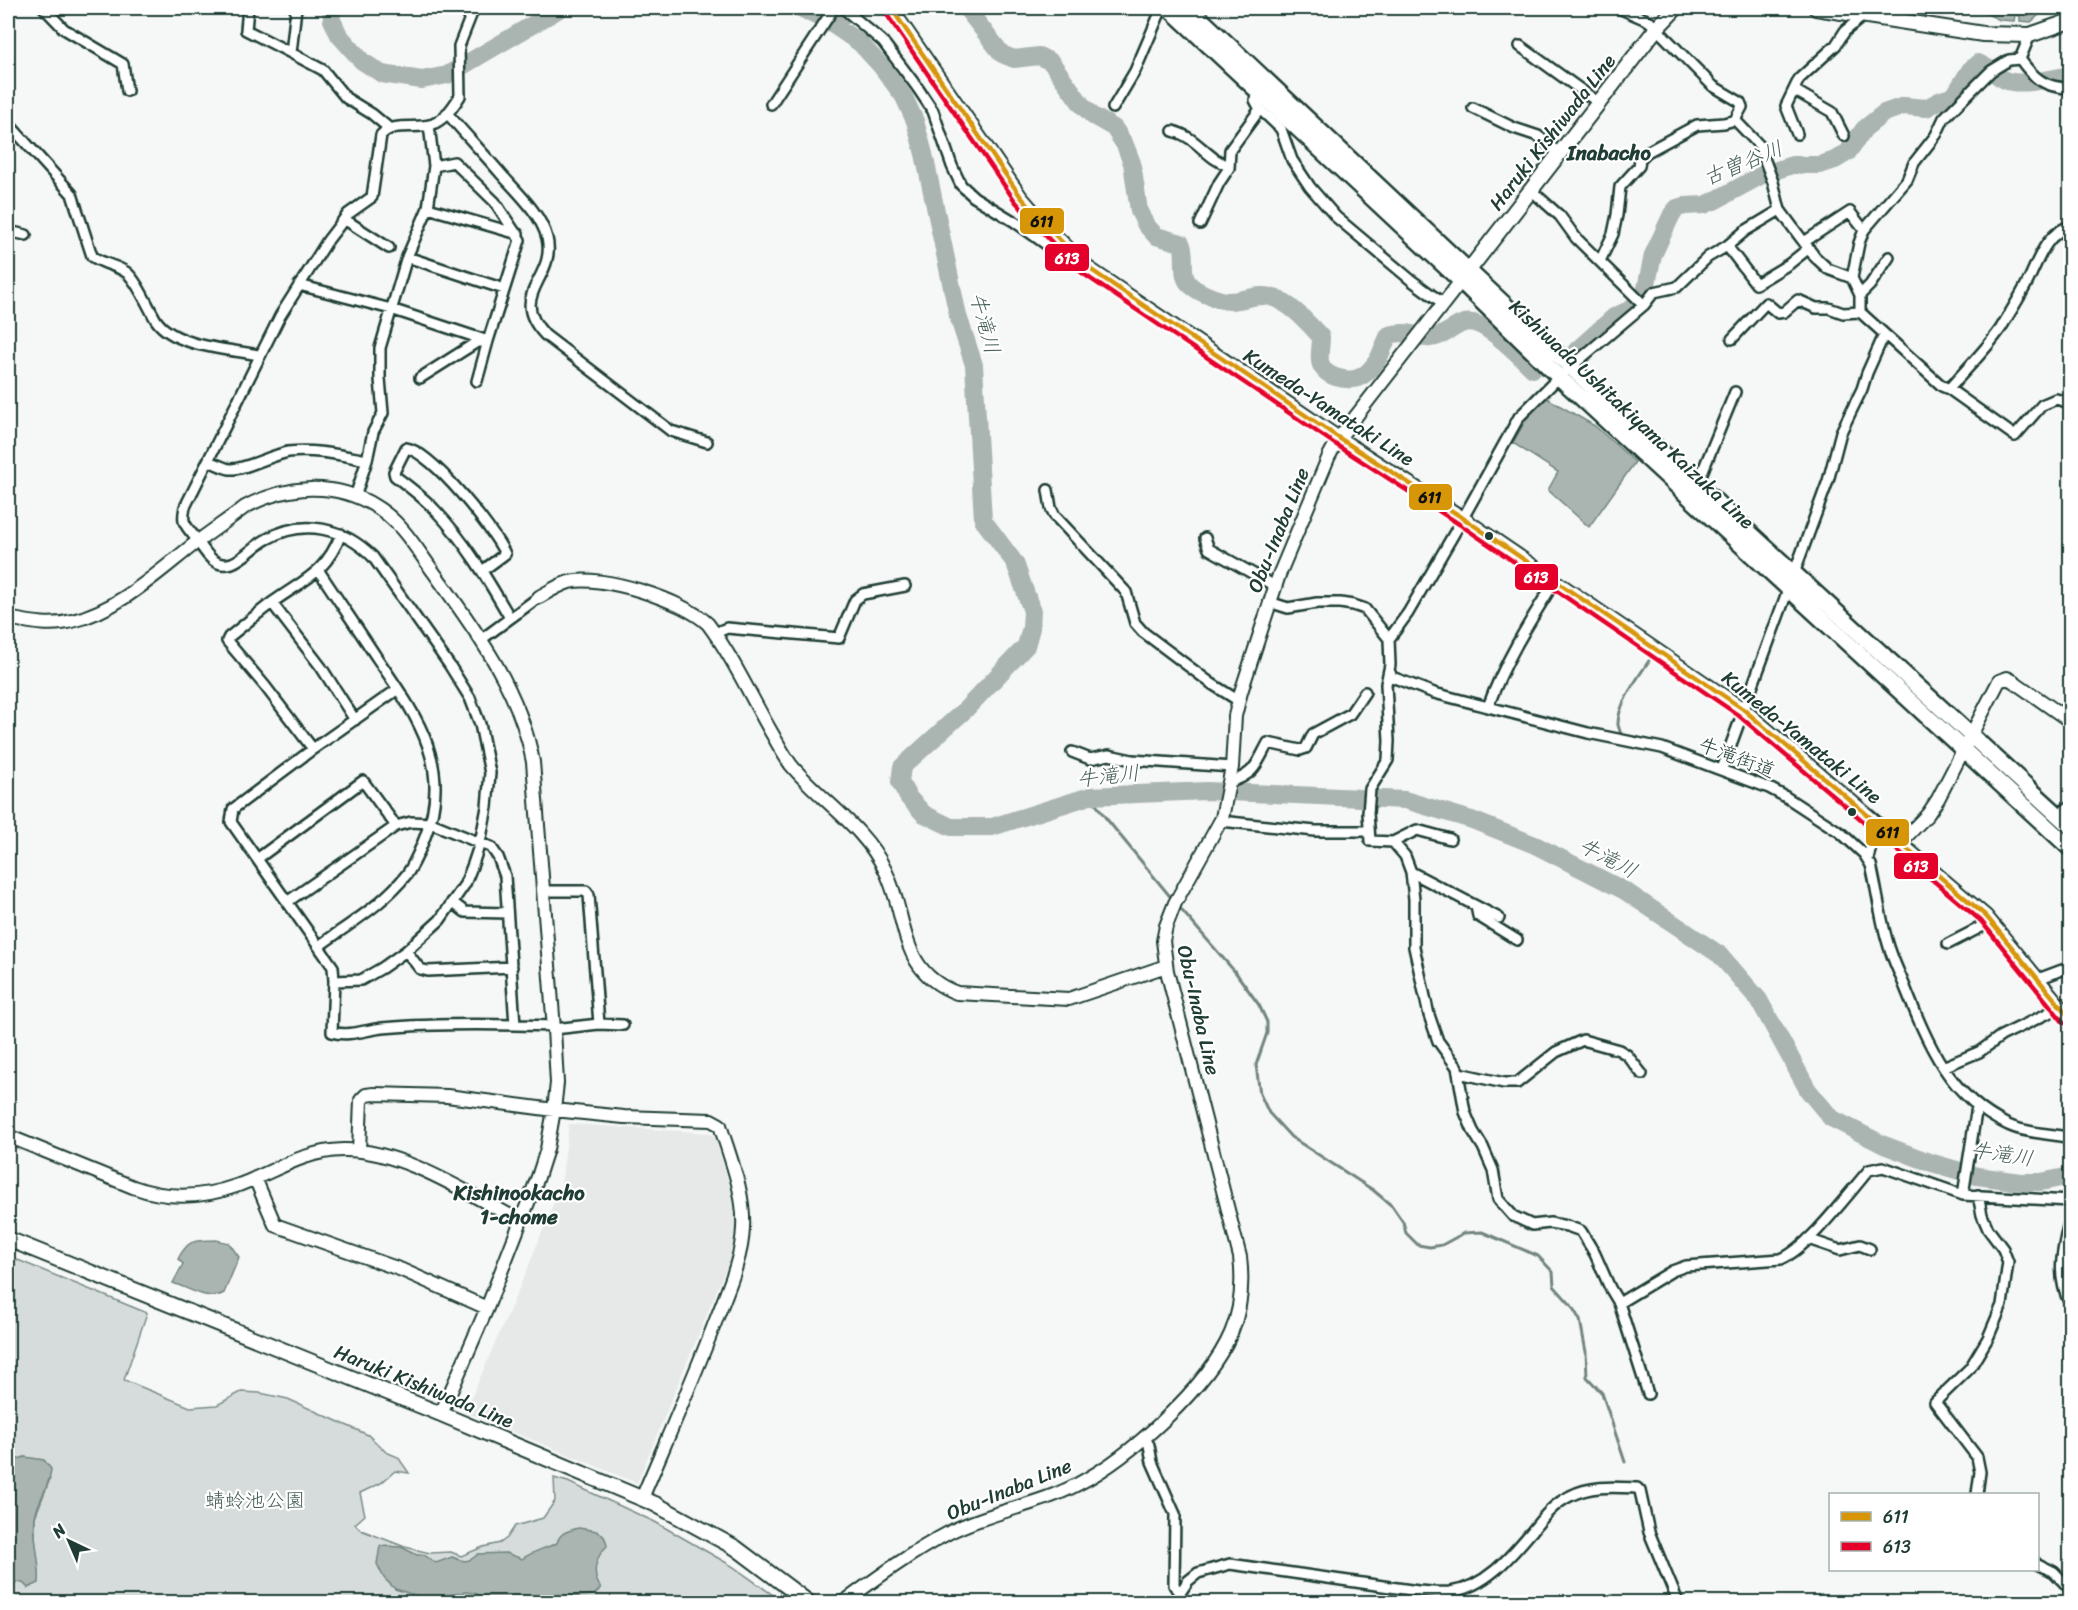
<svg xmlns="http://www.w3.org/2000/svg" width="2078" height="1610" viewBox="0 0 2078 1610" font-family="Sriracha,'Klee One',sans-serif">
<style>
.built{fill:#e6e9e8}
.green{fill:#d6dcdb;stroke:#7a8c88;stroke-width:1.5}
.water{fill:#aab5b1;stroke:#72857f;stroke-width:1.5}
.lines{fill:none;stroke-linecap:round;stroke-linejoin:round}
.stream{stroke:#72857f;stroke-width:3}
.river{stroke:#aab5b1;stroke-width:18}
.minor-casing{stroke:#1f3d34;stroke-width:14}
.tertiary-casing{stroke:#1f3d34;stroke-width:16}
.secondary-casing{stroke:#1f3d34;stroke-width:18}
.primary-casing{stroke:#1f3d34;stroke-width:20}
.minor{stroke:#fff;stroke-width:9}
.tertiary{stroke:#fff;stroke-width:12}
.secondary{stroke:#fff;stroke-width:14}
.primary{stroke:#fff;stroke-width:15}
.bus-1-casing{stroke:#fff;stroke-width:9}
.bus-2-casing{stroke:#fff;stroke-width:9}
.bus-1{stroke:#d79608;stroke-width:4.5}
.bus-2{stroke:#e4002b;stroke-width:4.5}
.bus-dot{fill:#1f3d34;stroke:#fff;stroke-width:2}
.labels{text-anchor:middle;stroke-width:4.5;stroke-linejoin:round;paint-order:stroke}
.street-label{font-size:20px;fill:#1f3d34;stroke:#fff}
.park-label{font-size:20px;fill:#445d55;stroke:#fff}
.neighbourhood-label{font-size:21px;font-weight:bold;fill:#1f3d34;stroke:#fff}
.water-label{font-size:21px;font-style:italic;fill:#49615a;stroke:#fff}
.line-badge{stroke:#fff;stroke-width:2}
.badge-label{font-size:16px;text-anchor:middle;font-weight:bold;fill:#fff}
.pale-badge-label{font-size:16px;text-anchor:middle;font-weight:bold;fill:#111}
</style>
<rect width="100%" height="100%" fill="#f6f7f7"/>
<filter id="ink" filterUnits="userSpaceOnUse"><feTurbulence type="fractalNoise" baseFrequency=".0167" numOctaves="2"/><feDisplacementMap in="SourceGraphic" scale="12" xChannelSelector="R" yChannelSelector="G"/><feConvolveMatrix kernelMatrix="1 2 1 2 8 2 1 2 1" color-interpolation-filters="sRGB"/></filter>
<g filter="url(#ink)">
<!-- built -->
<path class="built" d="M569,1124L709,1133L715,1137L733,1197L736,1226L731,1256L637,1483L465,1412L525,1275L561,1185Z"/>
<!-- green -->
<path class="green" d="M8,1256L147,1313L124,1380L190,1407L217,1405L241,1392L260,1393L288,1399L368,1435L386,1452L398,1457L409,1473L395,1471L381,1483L360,1493L365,1515L355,1524L361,1530L405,1547L430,1553L451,1552L461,1556L483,1547L500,1543L507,1538L515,1526L543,1518L555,1501L554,1478L568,1482L655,1522L732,1566L783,1602H8V1591L17,1582L23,1583L39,1576L35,1538V1517L50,1479L25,1457L8,1462Z"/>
<!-- water -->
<path class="water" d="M1974,8H2047L2031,22L2020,21V16L2015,15L2014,21L2000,20Z
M1545,397L1595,426L1635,462L1589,527L1548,490L1558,472L1513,443L1528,416Z
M216,1240L229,1243L239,1257L224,1293C209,1302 188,1288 173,1283L183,1264L178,1259C189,1238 195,1241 216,1240Z
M25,1457L44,1460L51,1469C50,1486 38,1500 35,1517C32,1539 41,1561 39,1583L28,1588L23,1583L17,1582L8,1591V1462Z
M578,1528C593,1530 605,1529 607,1546C595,1557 591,1575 601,1588L594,1595L569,1597L549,1602H490L475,1593L465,1592L427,1599L395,1589L384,1578L377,1564L380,1546L401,1547L417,1555H424L436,1563L452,1557C463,1562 469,1563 478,1554L506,1553L522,1559C531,1552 546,1548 557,1543C560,1532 568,1531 578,1528Z"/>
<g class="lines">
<!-- stream -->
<path class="stream" d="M1623,738C1621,734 1619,729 1618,725C1617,703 1643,671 1654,653
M1090,796L1105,817L1173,900
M1177,905L1236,973L1259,1005L1267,1022V1033L1256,1065L1260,1094L1269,1113L1291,1137L1373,1190L1392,1206L1403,1222L1406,1233L1418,1245L1430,1247L1442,1245L1464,1233L1482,1232L1538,1256L1553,1272L1554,1286L1571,1305L1580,1320L1586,1352L1587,1377L1602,1393L1625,1462"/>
<!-- river -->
<path class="river" d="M331,8L332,20L339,35L362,61L382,74L422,80L447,75L561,8
M800,8L832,24L860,43L881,66L904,97L915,121L924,154L958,316L974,365L983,520L1015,563L1032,611L1031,628L1026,646L966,709L902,767L900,782L908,797L924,814L951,827H992L1090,796L1207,791L1405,800L1472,820L1535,845L1625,891L1720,955L1759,1000L1808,1090L1831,1118L1884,1145L1929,1162L1977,1176L2021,1182H2041L2070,1176
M966,8L1002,54L1014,59L1039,56L1051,62L1082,105L1093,116L1114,128L1125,145L1132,163L1139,211L1146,225L1156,236L1181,243C1187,254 1181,267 1186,279C1190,290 1218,301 1230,301C1243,301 1257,293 1271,297C1290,302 1308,323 1321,337C1321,345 1319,354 1320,361C1322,377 1348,383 1360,377C1365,375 1370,370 1374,365C1381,357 1384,344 1389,335C1397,333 1404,332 1412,334C1419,336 1424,339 1430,338C1444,337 1452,327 1464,323C1484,317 1519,356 1533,369
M832,24L856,8
M1576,351L1614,317L1629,310L1638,302L1645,293L1653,255L1672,214L1677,208L1685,206L1704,205L1714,201L1762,175L1792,165H1820L1835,160L1848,152L1864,129L1884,113L1904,106L1926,108L1941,100L1954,96L1970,70L1978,63C1991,68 1995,76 2005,80C2020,87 2054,78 2070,75"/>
<defs>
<path id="minor" d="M44,8L64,29L123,64L127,91
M248,8L246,30L291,53L296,8
M843,8L883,42L917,87L933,111L952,166L961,185L974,197L1015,222L1071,262L1085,266
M1619,8L1649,21L1713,86L1740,102L1742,107L1735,120L1759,145L1773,182L1780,210L1794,229L1815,257L1828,269L1852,278
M1520,46L1599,103
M291,53L323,70L346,98L372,114L390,129
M2020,59L2009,60L1991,71L1944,118L1936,135L1914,163L1907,180L1864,230L1859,243L1852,278L1860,295V312L1942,386L1949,389L2015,436L2042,405L2056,399L2070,403
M2020,59C2034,79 2046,88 2070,88
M2020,59L2030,35
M1794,90L1832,112L1844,136
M771,104L834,8
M1113,108L1135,71L1162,8
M1473,108L1514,128L1538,136L1560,154
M1260,109L1281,129L1292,160L1310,187L1336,217L1411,280L1444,304
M447,113C465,134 484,154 502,175C518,193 541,214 547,238C557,279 506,294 545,335L671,431L707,442
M8,123L72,194L92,256C102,264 116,265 126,272C137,280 148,307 156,320C174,347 229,349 259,355
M1173,131C1199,138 1205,158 1229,166
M1797,134L1786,106L1799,79L1836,45L1845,31L1863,16
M1532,191L1560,216L1576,238L1644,305
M428,208L518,234
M344,219L389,248
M1200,224L1219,183L1229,168L1230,150L1260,109L1255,100L1257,90
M8,231L26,235
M1804,242L1850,212L1864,230
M1727,246L1756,284L1789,264L1809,248
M407,257L504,289
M1600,261L1613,234L1617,215L1620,187L1639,166L1640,159L1647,152L1697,125L1724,123L1735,120
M299,285L391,309L488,341L477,381
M1860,295L1870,285L1889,257
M1732,339L1766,303L1778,313L1784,312L1798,300L1816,308H1829L1843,313L1860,312
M420,378L477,342L488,341L520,240L495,202L454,162L434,166
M1949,389C1966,369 1986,350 2001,328C2010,312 2021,296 2029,279C2039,258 2046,234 2070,226
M367,460L373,432L383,413L380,379V348L407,257L428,208L434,166L429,125
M208,461C215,463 223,468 230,469C244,470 272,455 288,452C315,449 340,455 367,460L355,497
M1697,485L1735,392
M1048,490L1051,508L1055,516L1126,592L1135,623L1143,632L1212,684L1239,701
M1205,538L1209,549L1275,586
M319,571C338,600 358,629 377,658C416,715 454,766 425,837C420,850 415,863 407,874C384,904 349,924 319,946
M482,571L505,554C494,530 431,451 406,448L394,472L395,476C409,487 423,497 435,510C465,541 488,580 510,618
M1269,602L1288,608L1317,603H1340L1353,605L1365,609L1389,639L1390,665L1386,684L1389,741L1388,760L1370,789L1368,813L1370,841L1393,842L1405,856L1411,872L1414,899V947L1429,1015L1438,1041L1457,1067L1465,1112L1473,1131L1483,1147L1493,1170L1498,1199L1513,1216L1532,1225L1550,1223L1567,1226L1581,1231L1595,1254L1610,1288L1619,1303L1648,1394
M272,603L321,667L355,720
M715,633L727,628L839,638L855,600L863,594L905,586
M482,639L539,597
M1389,639L1408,613L1463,518L1519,417L1559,377L1644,305L1654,292L1677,287L1708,257L1727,246L1745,231L1780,210
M1389,670L1392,677L1434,693L1588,733L1662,748L1769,788L1786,797L1841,833L1864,854L1871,865C1877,890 1880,916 1887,940C1891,956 1899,972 1905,987C1928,1044 1949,1097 2008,1125C2027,1134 2051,1133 2070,1138
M398,689L313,749L233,809L231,822L333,967L334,981L332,1032C347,1037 366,1030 382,1028C438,1023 497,1024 554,1026
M1488,707C1504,662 1530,621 1555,581
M313,749L265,686L227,641L229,637C244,625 258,613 273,602C305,579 326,573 341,534
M1072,752L1090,759L1109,755L1132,760L1232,767
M1722,769L1828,481L1841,432L1862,389L1867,373L1884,335
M1230,782C1255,774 1256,765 1268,743L1300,750L1306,748L1313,734L1350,714L1365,692
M2059,815L2070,806
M1221,821L1315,831H1369
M1393,842L1417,830L1450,839
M257,859L363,781L396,826
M1868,859L1876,822
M1411,872L1499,918
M543,891H586L589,895L599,1024
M287,902L396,826L411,822L431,823L480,843L491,847L498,857L505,876L515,1025
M452,902L465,912L507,913
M1476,906L1478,916L1517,940
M1948,944L1991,922
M406,951L420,969L428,971L512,967
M2038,979L2070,967
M334,981L361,980L382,968L406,951L440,920L465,884L473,864L480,843L487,807L490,773L480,724L470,698L450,666L373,557C344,528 304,518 267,539C255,545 245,558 232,563C214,569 206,553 197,540C193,534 186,528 184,521C183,516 184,512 185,507L280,316L328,240L348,214L372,197L381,135C393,121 417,130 433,124C445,119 453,107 460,96L459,46L474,8
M554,1029L599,1024L623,1025
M1943,1067L1979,1052L2001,1036L2061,1007
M1459,1073L1504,1083H1517L1556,1052L1583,1040L1619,1050L1627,1055L1642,1074
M1963,1195L1977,1106
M2070,1218C2063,1248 2055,1275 2070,1304
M1808,1239L1840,1250L1860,1245L1870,1249
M1619,1303L1672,1271L1686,1266L1781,1259C1808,1248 1848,1194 1869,1170L1883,1167L1963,1195L2070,1201
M1144,1437L1149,1445L1152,1462L1175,1514L1174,1585L1179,1593
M1977,1494L1980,1472L1977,1457L1935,1402L1970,1368L1988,1338L2002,1305L2008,1262L2003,1249L1988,1229L1982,1215L1978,1195
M2038,1564L2054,1572L2070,1589
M1174,1602L1188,1581L1198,1573L1230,1564L1418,1591C1429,1592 1440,1593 1450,1592C1486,1587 1511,1556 1533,1530C1544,1516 1554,1504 1570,1496C1591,1485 1614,1487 1637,1488L1640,1491L1649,1532L1678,1602"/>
<path id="tertiary" d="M891,8L1021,197L1048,228L1087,267L1339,438L1463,518L1743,709L1986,916L2070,1018
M539,597C548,592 559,585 569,582C602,574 683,600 708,624C732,656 750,695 770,730C777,742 783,754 791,765C821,801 865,827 885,870C909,918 897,971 957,993L1069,999L1166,966
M8,618C29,622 50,627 72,621C118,610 156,574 193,545C210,532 228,520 245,507C287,485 334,481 375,506C402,522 417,550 435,574C477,632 520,690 533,762L554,1029L557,1083L554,1110L547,1149L538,1177L487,1308L441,1414
M1900,843L1928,814L1938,799L1999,681L2007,678L2013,681L2070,721
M8,1136L133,1187C166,1199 202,1198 236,1186C273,1173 301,1151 343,1150C401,1149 469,1194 520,1221
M359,1151L361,1100L366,1095L374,1094L447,1096L554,1110L624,1117L711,1120L720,1125C730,1158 745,1193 743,1228C742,1259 727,1291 716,1320C693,1380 667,1439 642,1498
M255,1178L275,1225L402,1270L487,1308
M844,1602C878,1577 912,1552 950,1532C991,1511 1037,1506 1078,1484C1130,1457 1208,1387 1231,1333C1242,1308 1243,1283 1240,1257L1167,971L1163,941L1166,926L1175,903L1222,818L1232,767L1235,716L1241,692L1279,575L1329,456L1339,438L1461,281"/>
<path id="secondary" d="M1816,8L1983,34L2030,35L2070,21
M1462,279L1656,29L1676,8
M8,1239L441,1414L655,1504L736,1548L808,1602"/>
<path id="primary" d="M1169,8L1461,281L1559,377L2070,848
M1189,8L1657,448L2070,826"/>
</defs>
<!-- minor casing -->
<use href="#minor" class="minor-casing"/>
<!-- tertiary casing -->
<use href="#tertiary" class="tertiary-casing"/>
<!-- secondary casing -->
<use href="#secondary" class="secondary-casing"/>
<!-- primary casing -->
<use href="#primary" class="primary-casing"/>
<!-- minor -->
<use href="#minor" class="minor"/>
<!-- tertiary -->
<use href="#tertiary" class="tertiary"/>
<!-- secondary -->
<use href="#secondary" class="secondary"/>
<!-- primary -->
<use href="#primary" class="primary"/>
<defs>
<path id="bus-1" d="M891,8L1021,197L1048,228L1087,267L1339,438L1463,518L1743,709L1986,916L2070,1018"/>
<path id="bus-2" d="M885,12L1015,201L1043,233L1082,273L1335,444L1459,524L1738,715L1981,921L2064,1023"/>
</defs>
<!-- bus-1 casing -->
<use href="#bus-1" class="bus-1-casing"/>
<!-- bus-2 casing -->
<use href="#bus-2" class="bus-2-casing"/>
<!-- bus-1 -->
<use href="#bus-1" class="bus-1"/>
<!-- bus-2 -->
<use href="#bus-2" class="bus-2"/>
</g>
</g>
<!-- markers -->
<g class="bus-dot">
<circle cx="1489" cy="536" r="5"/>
<circle cx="1852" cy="812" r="5"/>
</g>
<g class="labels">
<!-- street labels -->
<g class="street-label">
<text transform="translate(1552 132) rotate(-52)" y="7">Haruki Kishiwada Line</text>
<text transform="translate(1329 407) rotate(33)" y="7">Kumeda-Yamataki Line</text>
<text transform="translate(1632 414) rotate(43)" y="7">Kishiwada Ushitakiyama Kaizuka Line</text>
<text transform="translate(1278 530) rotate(-68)" y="7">Obu-Inaba Line</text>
<text transform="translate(1802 737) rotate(39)" y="7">Kumeda-Yamataki Line</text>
<text transform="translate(1737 757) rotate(21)" y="7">牛滝街道</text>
<text transform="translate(1199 1010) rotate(77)" y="7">Obu-Inaba Line</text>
<text transform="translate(424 1386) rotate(22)" y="7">Haruki Kishiwada Line</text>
<text transform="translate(1009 1489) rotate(-22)" y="7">Obu-Inaba Line</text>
</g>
<!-- park labels -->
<g class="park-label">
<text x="255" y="1507">蜻蛉池公園</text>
</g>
<!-- neighbourhood labels -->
<g class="neighbourhood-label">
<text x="1609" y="160">Inabacho</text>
<text x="519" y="1200">Kishinookacho<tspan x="519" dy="24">1-chome</tspan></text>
</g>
<!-- water labels -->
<g class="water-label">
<text transform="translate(1743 163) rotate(-22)" y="7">古曽谷川</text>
<text transform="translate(985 323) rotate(75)" y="7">牛滝川</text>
<text transform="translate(1108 776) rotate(-6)" y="7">牛滝川</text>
<text transform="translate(1608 858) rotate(28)" y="7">牛滝川</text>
<text transform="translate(2002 1154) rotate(9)" y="7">牛滝川</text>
</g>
</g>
<g class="line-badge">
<rect x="1019" y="207" width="46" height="28" rx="6" fill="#d79608"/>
<rect x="1044" y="243" width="46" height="29" rx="6" fill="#e4002b"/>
<rect x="1408" y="483" width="45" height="28" rx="6" fill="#d79608"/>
<rect x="1514" y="563" width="45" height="28" rx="6" fill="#e4002b"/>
<rect x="1865" y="818" width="45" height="29" rx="6" fill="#d79608"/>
<rect x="1893" y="852" width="46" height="28" rx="6" fill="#e4002b"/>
</g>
<g class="badge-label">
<text x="1067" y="264">613</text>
<text x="1536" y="583">613</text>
<text x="1916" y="872">613</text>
</g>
<g class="pale-badge-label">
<text x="1042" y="227">611</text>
<text x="1430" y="503">611</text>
<text x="1888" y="838">611</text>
</g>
<!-- margin -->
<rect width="2078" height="1610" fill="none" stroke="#fff" stroke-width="30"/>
<rect x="15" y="15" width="2048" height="1580" fill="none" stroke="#1f3d34" stroke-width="2" filter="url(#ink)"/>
<!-- legend -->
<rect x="1829" y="1493" width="210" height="78" fill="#ffffff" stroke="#a5b1ae" stroke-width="1.5"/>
<rect x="1841" y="1512" width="30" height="9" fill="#d79608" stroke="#a5b1ae" stroke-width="1.5"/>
<text x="1883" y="1523" font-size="18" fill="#1f3d34">611</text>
<rect x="1841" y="1542" width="30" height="9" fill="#e4002b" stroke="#a5b1ae" stroke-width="1.5"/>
<text x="1883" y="1553" font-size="18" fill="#1f3d34">613</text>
<!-- north arrow -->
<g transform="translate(69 1541) rotate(316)" stroke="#ffffff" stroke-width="4.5" paint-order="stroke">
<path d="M0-4.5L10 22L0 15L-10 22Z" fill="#1f3d34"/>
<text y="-9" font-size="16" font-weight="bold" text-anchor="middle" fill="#1f3d34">N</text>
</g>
</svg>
